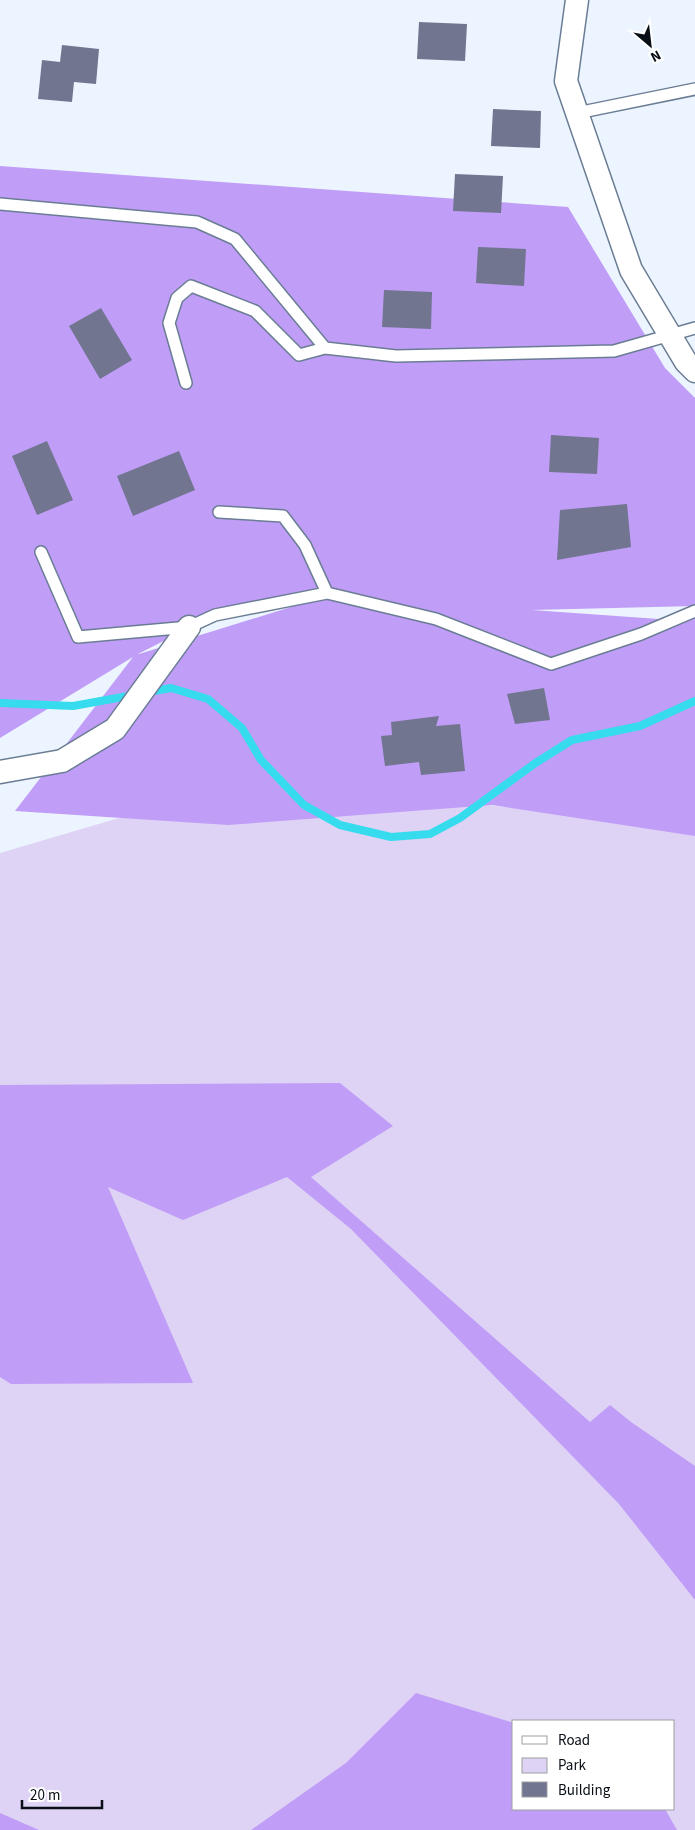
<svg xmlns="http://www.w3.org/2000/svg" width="695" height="1830" viewBox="0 0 695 1830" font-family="'Source Sans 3',sans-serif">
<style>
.green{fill:#ded2f5;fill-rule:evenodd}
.forest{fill:#c09df7;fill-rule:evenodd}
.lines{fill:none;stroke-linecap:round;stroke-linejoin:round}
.stream{stroke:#36dbed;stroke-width:8}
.building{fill:#717590}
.lane-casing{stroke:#6a7d94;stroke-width:14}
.street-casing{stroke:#6a7d94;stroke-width:25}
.lane{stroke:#fff;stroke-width:11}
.street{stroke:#fff;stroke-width:22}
</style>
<rect width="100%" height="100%" fill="#ecf5ff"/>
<!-- green -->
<path class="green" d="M248,780L695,827V1830H0V853ZM514,1721H674V1809H514Z"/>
<!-- forest -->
<path class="forest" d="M0,166L568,207L665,368L695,398V606L532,610L673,620L695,610V836L492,805L228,825L15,811L133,657L0,738ZM320,598L139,654H138L215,615Z
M340,1083L393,1126L311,1177L590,1422L610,1405L631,1422L695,1466V1600L619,1504L351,1229L287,1177L183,1220L108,1187L193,1383L11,1384L0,1377V1085Z
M416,1693L514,1723V1809H665L677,1830H251L346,1763Z
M0,1813L39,1830H0Z"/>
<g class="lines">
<!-- stream -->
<path class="stream" d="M148,692L171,688L208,699L242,728L261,760L304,805L340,825L391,837L430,834L460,818L534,764L572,740L640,726L695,701
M0,703L73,706L134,695"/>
</g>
<!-- building -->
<path class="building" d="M419,22L467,24L465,61L417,59Z
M62,45L99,49L96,84L74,82L72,102L38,99L42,60L60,62Z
M493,109L541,111L540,148L491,146Z
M455,174L503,176L501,213L453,211Z
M478,247L526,249L524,286L476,283Z
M384,290L432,292L431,329L382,327Z
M101,308L132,360L100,379L69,326Z
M551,435L599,438L597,474L549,472Z
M47,441L73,500L37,515L12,456Z
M179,451L195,490L133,516L117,476Z
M627,504L631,547L557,560L560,510Z
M544,688L550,720L515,724L507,694Z
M439,716L436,726L460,724L465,771L421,775L419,762L385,766L381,736L392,735L391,722Z"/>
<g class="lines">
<defs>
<path id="lane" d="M577,113L695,89
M0,204L197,222L235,239L325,348L396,356L614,351L695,328
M186,383L169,323L177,298L191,286L255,311L299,355L325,348
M219,512L283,516L305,545L327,593
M41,552L78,637L189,627L215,615L327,593L436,619L551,664L641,634L695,611"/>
<path id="street" d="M577,0L566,81L631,270L686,362L695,371
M0,772L62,761L115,729L189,627"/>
</defs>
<!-- lane casing -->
<use href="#lane" class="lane-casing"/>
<!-- street casing -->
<use href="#street" class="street-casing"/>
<!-- lane -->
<use href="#lane" class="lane"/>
<!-- street -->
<use href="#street" class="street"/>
</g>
<!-- legend -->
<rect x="512" y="1720" width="162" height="90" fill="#ffffff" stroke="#9c9fa2"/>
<rect x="522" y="1736" width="25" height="8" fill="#ffffff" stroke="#9c9fa2"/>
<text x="558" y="1745" font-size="15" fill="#070e16">Road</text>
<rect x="522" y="1758" width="25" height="15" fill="#ded2f5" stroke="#9c9fa2"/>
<text x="558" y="1770" font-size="15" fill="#070e16">Park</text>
<rect x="522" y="1782" width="25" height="15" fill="#717590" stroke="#9c9fa2"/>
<text x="558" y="1795" font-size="15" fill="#070e16">Building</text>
<!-- north arrow -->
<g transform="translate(650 45) rotate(152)" stroke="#ffffff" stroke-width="4" paint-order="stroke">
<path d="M0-4L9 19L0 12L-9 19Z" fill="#070e16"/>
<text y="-8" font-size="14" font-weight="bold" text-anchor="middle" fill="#070e16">N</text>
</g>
<!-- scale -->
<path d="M22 1800v8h80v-8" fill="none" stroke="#070e16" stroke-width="2.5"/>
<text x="30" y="1800" font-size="15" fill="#070e16" stroke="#ffffff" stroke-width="4" paint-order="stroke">20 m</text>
</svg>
